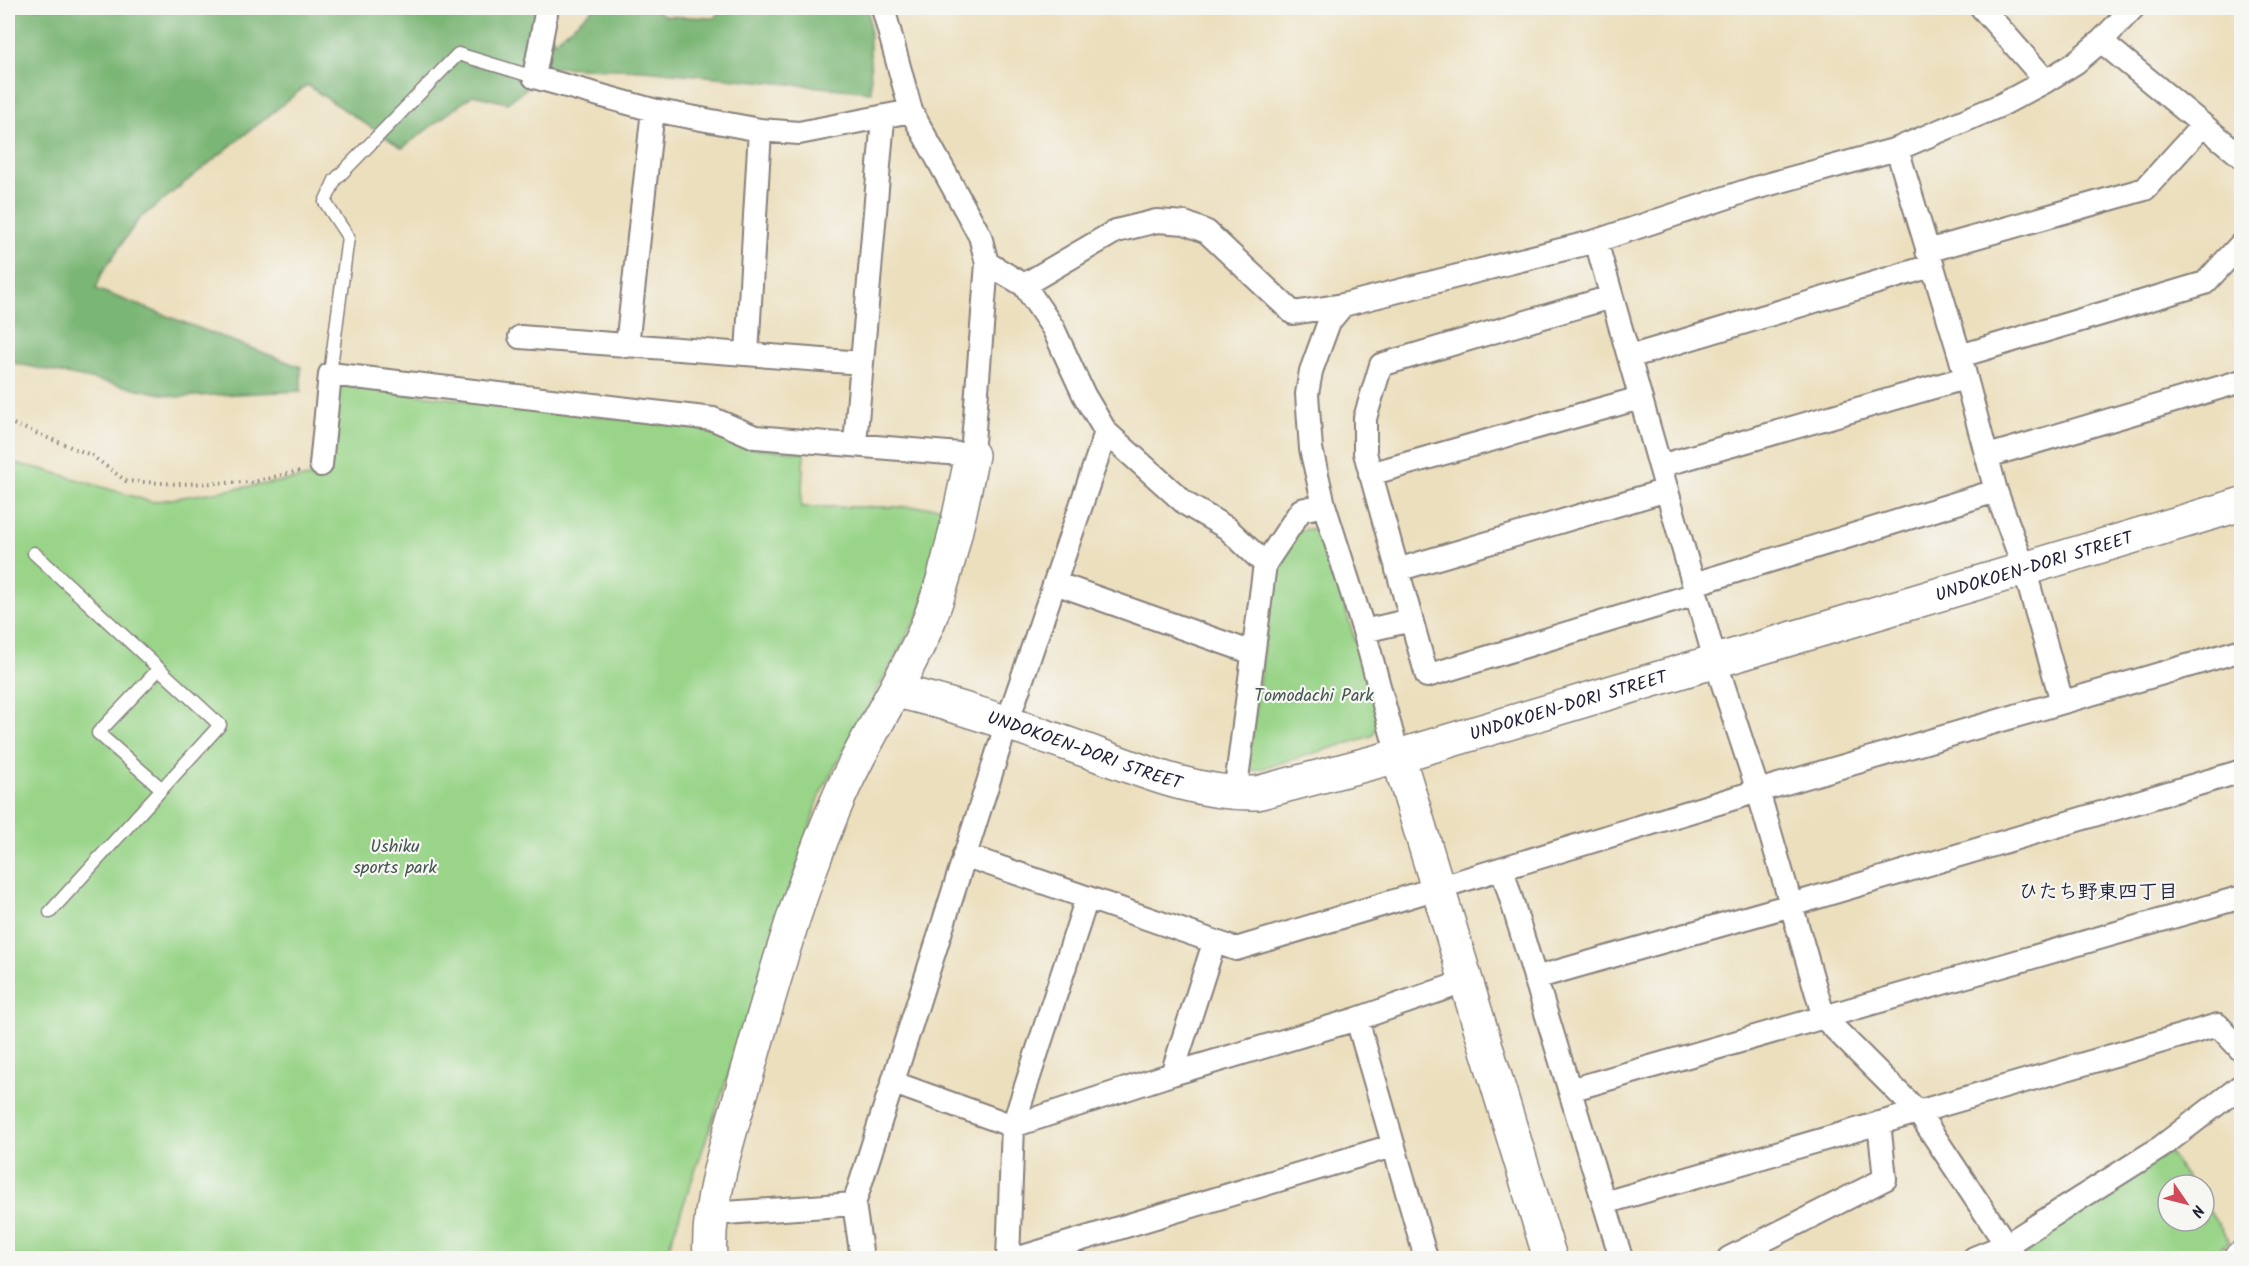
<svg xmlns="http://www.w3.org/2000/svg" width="2249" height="1266" viewBox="0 0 2249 1266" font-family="Kalam,'Klee One',sans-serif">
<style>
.green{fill:#99d488;stroke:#5e7b62;stroke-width:1.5}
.forest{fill:#7ab674;stroke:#4e6c58;stroke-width:1.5}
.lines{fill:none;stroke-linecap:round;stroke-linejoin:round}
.lane-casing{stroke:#87807c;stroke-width:15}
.street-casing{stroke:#87807c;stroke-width:26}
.secondary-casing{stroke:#87807c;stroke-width:36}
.path{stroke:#87807c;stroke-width:4;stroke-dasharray:1.5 4.5;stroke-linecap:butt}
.lane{stroke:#fff;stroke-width:12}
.street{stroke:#fff;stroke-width:22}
.secondary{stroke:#fff;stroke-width:33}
.labels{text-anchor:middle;stroke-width:4.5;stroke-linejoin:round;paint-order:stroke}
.street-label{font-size:18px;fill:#22223b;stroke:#f6f6f2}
.park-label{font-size:18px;fill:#465752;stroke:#f6f6f2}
.neighbourhood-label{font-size:20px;font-weight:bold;fill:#22223b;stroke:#f6f6f2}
</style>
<rect width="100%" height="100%" fill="#f6f6f2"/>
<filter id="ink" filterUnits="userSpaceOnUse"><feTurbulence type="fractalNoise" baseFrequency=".0167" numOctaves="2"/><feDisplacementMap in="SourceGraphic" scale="12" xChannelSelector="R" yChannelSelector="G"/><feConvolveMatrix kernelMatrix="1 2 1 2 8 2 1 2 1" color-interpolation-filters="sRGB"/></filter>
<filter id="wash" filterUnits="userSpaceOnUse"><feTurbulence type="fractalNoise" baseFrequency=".008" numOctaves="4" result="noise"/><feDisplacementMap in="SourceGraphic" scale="24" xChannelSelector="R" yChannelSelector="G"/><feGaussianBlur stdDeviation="1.35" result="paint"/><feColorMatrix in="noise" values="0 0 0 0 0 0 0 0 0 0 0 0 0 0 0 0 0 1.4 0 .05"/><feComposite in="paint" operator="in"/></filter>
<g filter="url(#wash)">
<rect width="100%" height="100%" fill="#ecdfbd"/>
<!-- green -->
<path class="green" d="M337,385L696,428L751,448L804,452L801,507H947L920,612L820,794L773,946L665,1258H8V462L42,469L152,502L328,474Z
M1321,528L1379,721L1372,736L1247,773L1274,571L1297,530Z
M2169,1152L2191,1185H2168V1221H2204V1203L2230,1242L2205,1258H2028L2026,1256L2031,1243Z"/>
<!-- forest -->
<path class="forest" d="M8,8H543L554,42L594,8H653L665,16L714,18L724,8H869L871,92L643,70L555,67L507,103L473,95L402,148L307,85L138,220L102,273L96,289L301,367V391L177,397L8,362Z"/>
</g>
<g filter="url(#ink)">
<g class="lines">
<defs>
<path id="lane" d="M330,374L348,237L325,202L335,180L458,54L534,77
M34,553L220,725L50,912
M159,669L98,733L162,789"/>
<path id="street" d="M547,8L534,77L653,110L760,130L799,133L911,111
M1982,8L2046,81
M2101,41L2242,157
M1897,149L1960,356L1996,491L2024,568L2062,702
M1596,241L1715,660L1758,791L1824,1018L1918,1112L2015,1258
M1927,251L2145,189L2202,126
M987,263L1024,285L1116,231L1157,221L1185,223L1207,232L1293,313L1343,305L1596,241L1752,189L1897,149L2001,105L2046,81L2075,63L2101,41L2133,8
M1024,285L1053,328L1084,395L1106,432L1186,504L1227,528L1265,564
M1611,297L1381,365L1365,418V453L1427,676L1696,594
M1343,305L1329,322L1311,371L1307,394L1311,449L1324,505L1364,631L1398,756
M520,337L862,363
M627,346L653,110
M747,354L760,130
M1960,356L2205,283L2242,243
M1629,357L1931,266
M855,444L883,119
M1988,456L2242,381
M321,465L330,374L713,419L755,437L972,455L987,263L980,236L911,111L883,8
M1660,466L1965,378
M1370,474L1640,398
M1397,570L1667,490
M1055,583L1253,653
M1694,584L1996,491
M1364,631L1411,620
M1235,794L1265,564L1301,510L1324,505
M964,855L1236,949L1758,791L2242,650
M1502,869L1621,1258
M1535,978L1791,905L2242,771
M1357,1019L1426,1258
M1172,1074L1214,943
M894,1083L1013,1126L1172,1074L1357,1019L1467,981
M1570,1090L2242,897
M1604,1203L2218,1025L2242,1051
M712,1214L854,1204
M862,1258L854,1204L1007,723L1106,432
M1008,1258L1013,1126L1087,898
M1019,1258L1392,1146
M1729,1258L1885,1179L1879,1123
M1974,1258L2006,1245L2161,1147L2242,1085"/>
<g id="secondary">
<path id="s1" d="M896,691C963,706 1028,730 1093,753C1144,772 1201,795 1257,793L1398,756L2242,504"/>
<path d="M1398,756L1550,1258"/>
<path d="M710,1258C706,1205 730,1132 745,1081C771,989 797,896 834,809C859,748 896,694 923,635C948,578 959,516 972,455"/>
<path d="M2241,1258H2242"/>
</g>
</defs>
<!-- lane casing -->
<use href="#lane" class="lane-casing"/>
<!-- street casing -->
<use href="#street" class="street-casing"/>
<!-- secondary casing -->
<use href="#secondary" class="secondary-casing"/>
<!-- path -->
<path class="path" d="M8,422L91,455L126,481L178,484L253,482L303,470"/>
<!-- lane -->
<use href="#lane" class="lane"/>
<!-- street -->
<use href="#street" class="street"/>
<!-- secondary -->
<use href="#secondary" class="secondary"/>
</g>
</g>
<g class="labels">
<!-- street labels -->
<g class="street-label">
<text dy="6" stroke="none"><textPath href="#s1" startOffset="1186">UNDOKOEN-DORI STREET</textPath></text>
<text dy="6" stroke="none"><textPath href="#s1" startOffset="700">UNDOKOEN-DORI STREET</textPath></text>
<text dy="6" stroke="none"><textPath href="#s1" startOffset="198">UNDOKOEN-DORI STREET</textPath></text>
</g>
<!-- park labels -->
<g class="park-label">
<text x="1314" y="701">Tomodachi Park</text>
<text x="395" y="852">Ushiku<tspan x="395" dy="21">sports park</tspan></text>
</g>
<!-- neighbourhood labels -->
<g class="neighbourhood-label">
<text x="2098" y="898">ひたち野東四丁目</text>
</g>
</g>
<!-- margin -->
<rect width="2249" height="1266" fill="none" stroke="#f6f6f2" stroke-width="30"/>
<!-- north arrow -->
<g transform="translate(2186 1203) rotate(125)"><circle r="28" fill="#f6f6f2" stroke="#a1a1a9" stroke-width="1.5"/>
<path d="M0-4.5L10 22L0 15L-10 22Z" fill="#d1495b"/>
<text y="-9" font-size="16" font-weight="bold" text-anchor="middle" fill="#22223b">N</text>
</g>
</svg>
